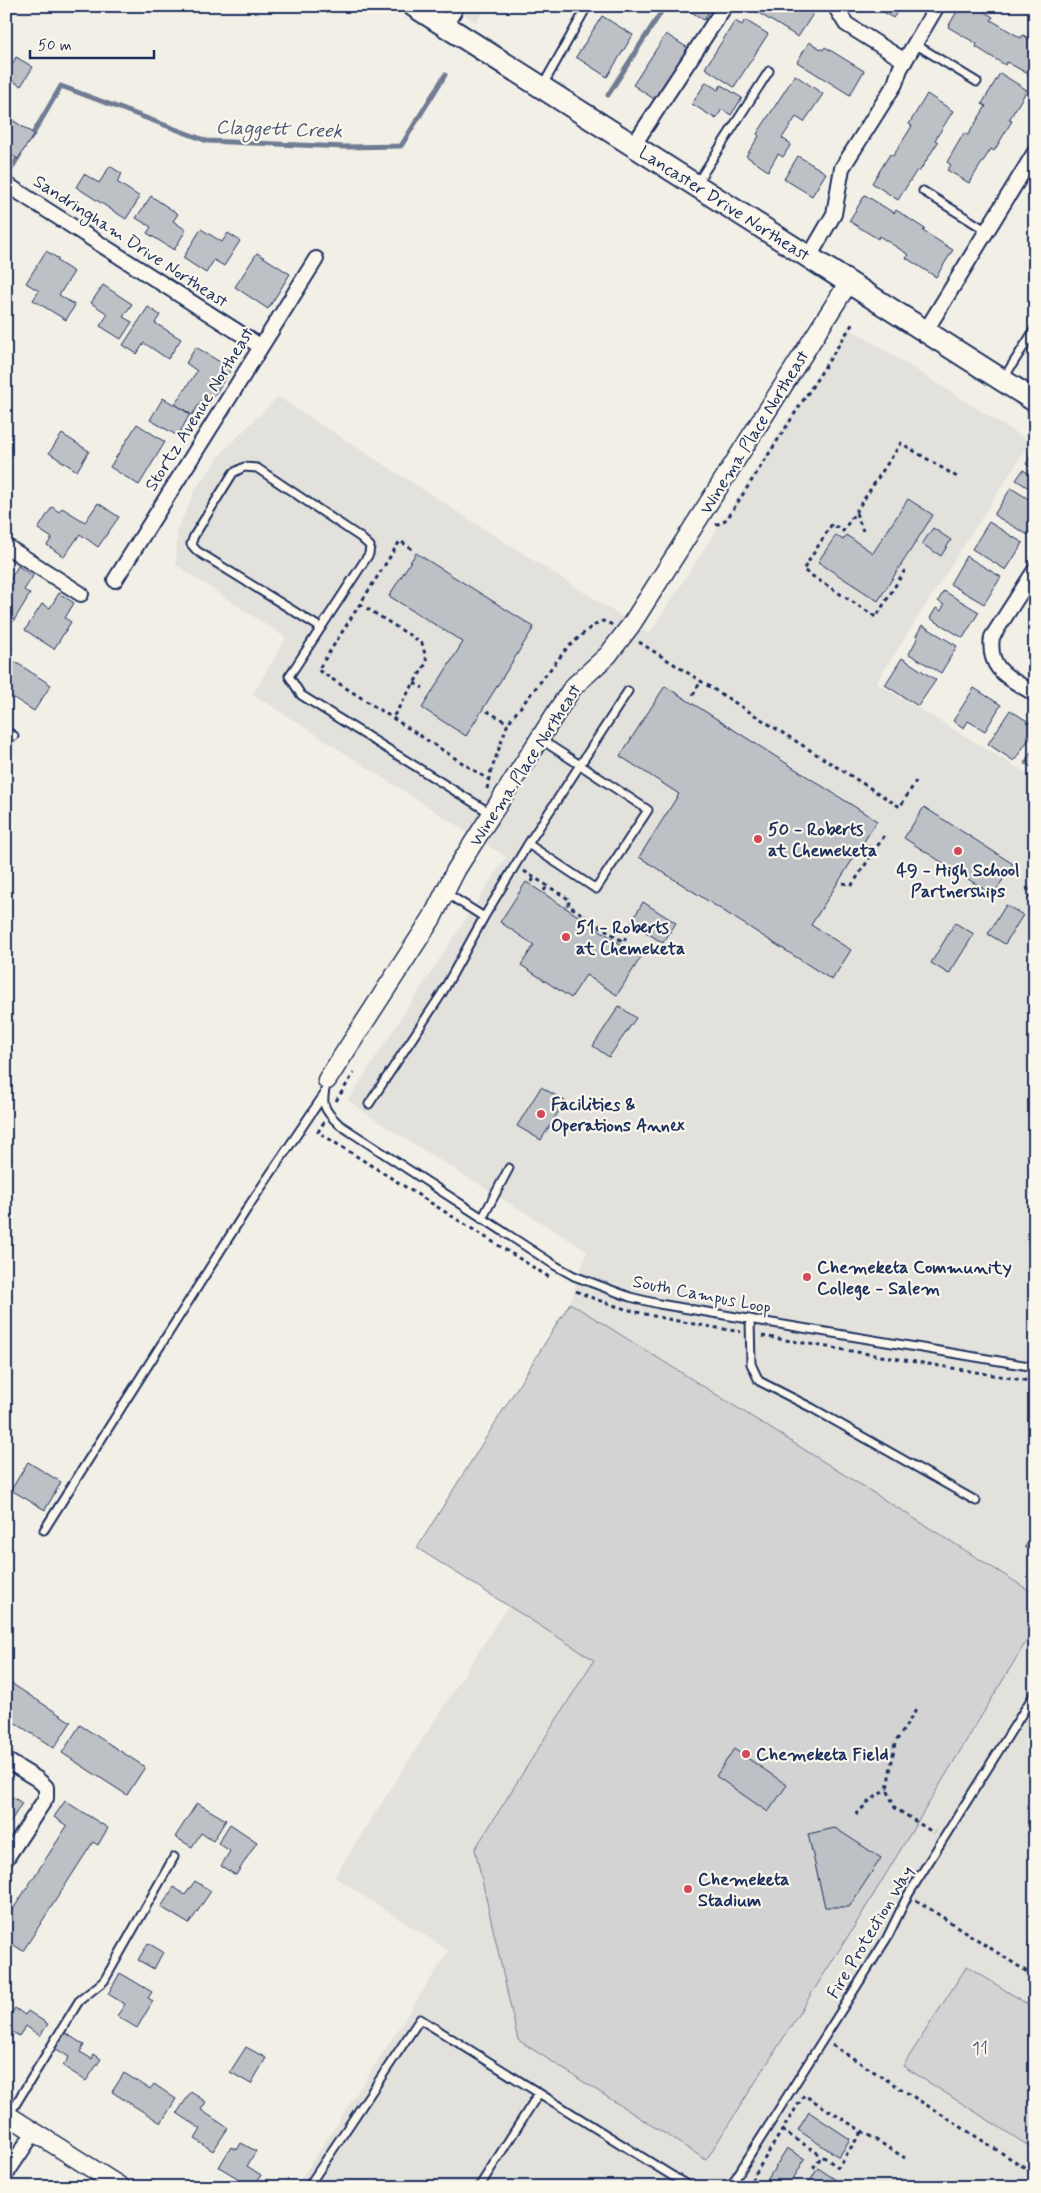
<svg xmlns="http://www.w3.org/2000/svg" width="1041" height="2193" viewBox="0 0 1041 2193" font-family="Mynerve,sans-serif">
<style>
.built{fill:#e2e1dc}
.green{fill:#d2d3d2;stroke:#768198}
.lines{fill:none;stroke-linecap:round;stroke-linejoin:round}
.stream{stroke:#707b93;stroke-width:5}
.building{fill:#bdc0c4;stroke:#1b2f5e}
.service-casing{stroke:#1b2f5e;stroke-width:11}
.minor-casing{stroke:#1b2f5e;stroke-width:18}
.tertiary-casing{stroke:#1b2f5e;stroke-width:21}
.primary-casing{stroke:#1b2f5e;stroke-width:25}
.path{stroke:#1b2f5e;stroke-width:3;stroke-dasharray:4 4;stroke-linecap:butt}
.service{stroke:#fbf7ec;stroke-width:7}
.minor{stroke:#fbf7ec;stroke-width:14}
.tertiary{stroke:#fbf7ec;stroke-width:18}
.primary{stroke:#fbf7ec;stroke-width:21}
.poi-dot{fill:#d1495b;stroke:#fbf7ec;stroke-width:2}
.labels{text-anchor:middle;stroke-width:4.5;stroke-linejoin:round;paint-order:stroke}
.street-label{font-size:18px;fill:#1b2f5e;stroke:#fbf7ec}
.poi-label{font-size:18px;font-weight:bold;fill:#1b2f5e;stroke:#fbf7ec;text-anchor:start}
.park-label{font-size:18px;fill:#49587b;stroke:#fbf7ec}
.water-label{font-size:19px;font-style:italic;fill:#465579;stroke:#fbf7ec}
</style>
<rect width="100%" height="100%" fill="#f2efe6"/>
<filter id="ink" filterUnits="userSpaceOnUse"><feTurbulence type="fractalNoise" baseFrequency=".02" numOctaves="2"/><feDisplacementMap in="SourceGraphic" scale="10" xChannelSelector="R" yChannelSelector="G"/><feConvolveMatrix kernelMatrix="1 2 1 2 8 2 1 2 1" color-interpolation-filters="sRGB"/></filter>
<g filter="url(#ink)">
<!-- built -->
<path class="built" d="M453,6H486L476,22Z
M848,327L1030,442L876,683L1035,778V2187H296L449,1951L334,1877L508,1606L417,1548L570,1303L587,1251L375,1120L348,1100L506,857L253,694L286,638L176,565L177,531L196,488L225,449L278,397L649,634Z"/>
<!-- green -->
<path class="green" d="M570,1303L1035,1594V1627L857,1922L706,2160L518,2040L475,1849L594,1660L417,1548Z
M967,1966L1035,2009V2150L903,2066Z"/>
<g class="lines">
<!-- stream -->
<path class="stream" d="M608,95L665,6
M30,139L61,86L207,141L345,147L401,146L445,75
M10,171L20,154"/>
</g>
<!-- building -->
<path class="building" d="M682,6H712L704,20Z
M754,6H801L813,14L798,37L752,9Z
M874,6H901L893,18Z
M960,6H975L993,17L991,20L1021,38L1023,35L1035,42V78L1007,62L1005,65L976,47L977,44L948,27Z
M602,16L633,35L607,77L576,57Z
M745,20L768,34L734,87L705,68L735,21L742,25Z
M666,34L688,48L654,99L633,85Z
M809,42L823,50L825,47L864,71L850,95L797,62Z
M16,57L33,67L21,86L6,77Z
M1000,73L1027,90L1009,120L1012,121L994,151L991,149L969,183L947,170L951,165L947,162L964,133L968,135L986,106L982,104Z
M795,75L823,94L804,122L796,117L782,138L791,144L783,157L778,154L768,171L746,156L759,136L757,134Z
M706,82L718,90L721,85L742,98L731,115L722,109L716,119L692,104Z
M927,94L953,111L935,140L938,142L919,172L917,170L898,200L872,183L890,154L893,156L912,126L909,124Z
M6,116L34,134L18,159L6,151Z
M798,156L826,173L812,196L784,179Z
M110,166L122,174L117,182L140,197L126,219L76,187L84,174L99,183Z
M865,195L894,213L896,210L925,229L923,231L953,250L936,277L906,258L909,255L879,236L878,239L849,221Z
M151,196L178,214L173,221L186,230L174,250L147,233L151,227L136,218Z
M201,229L222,242L228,233L240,241L224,266L214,260L206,273L183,258Z
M46,251L59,259L57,261L74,272L59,295L75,305L66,320L33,300L39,291L26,283Z
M257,253L290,274L268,309L235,287Z
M103,285L132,304L123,317L132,322L121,339L100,326L108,314L91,303Z
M148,307L160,315L155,323L181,339L168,359L144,343L137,354L123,345Z
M196,347L231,369L209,404L202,400L192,415L175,404L197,371L186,363Z
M163,398L190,414L178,436L150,420Z
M137,424L165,442L139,485L110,467Z
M62,434L89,451L77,471L49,453Z
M1033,453L1035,454V492L1016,480L1023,470L1028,473L1032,468L1026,464Z
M1011,488L1035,503V525L1028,535L994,515Z
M908,499L933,515L878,601L818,562L836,535L843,540L846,535L873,553Z
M98,503L119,517L98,547L80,534L64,557L47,545L52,538L38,529L52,507L59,512L62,508L85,522Z
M989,522L1023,543L1006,570L972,549Z
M933,528L951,540L941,556L922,544Z
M416,553L534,627L466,736L422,708L463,642L389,596Z
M966,556L1001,577L984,604L950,584Z
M18,566L33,576L24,590L30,594L13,622L6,617V579L9,581Z
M944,591L979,612L963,638L930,618L936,608L941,611L944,605L938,601Z
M59,593L74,603L65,618L71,622L54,649L25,630L42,604L50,608Z
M922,625L957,646L941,673L909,654L918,637L916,636Z
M6,656L51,685L34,711L6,693Z
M902,658L936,680L918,706L885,685Z
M665,686L877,821L811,925L851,950L832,980L639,857L679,794L620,756Z
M974,688L1001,705L985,731L968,721L964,728L953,721Z
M1010,710L1035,726V730L1014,761L988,744Z
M1035,746V769L1024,763Z
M924,807L1013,864L993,895L904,838Z
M526,882L641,957L617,995L586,975L571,998L521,965L534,945L500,922Z
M643,902L676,923L663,943L631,923Z
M1006,905L1023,915L1005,944L988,934Z
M955,923L974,934L949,974L931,963Z
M619,1006L636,1018L609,1057L593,1046Z
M541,1087L565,1101L541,1140L517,1126Z
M28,1462L61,1482L45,1510L11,1490Z
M1034,1527H1035V1553L1025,1547L1033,1535L1030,1533Z
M6,1680L71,1722L54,1748L6,1717Z
M80,1725L145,1767L127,1795L62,1753Z
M734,1749L787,1785L768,1812L716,1776Z
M6,1793L22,1803L6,1829Z
M65,1801L108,1828L98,1845L93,1842L23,1951L6,1940V1920L67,1826L54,1817Z
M197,1803L226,1820L213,1841L201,1833L192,1847L175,1837Z
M230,1824L257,1842L236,1875L221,1866L230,1851L218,1843Z
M835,1828L881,1858L849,1907H825L808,1834Z
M195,1881L211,1891L189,1924L161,1907L174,1887L185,1895Z
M148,1943L163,1952L154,1969L138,1960Z
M120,1973L152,1992L148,1998L153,2001L137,2028L117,2016L125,2004L108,1994Z
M15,2008L25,2015L28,2011L48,2024L40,2036L26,2026L19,2036L6,2028V2022Z
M64,2032L84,2045L80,2052L92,2059L94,2054L101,2059L86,2081L63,2066L69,2057L53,2047Z
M246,2047L266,2058L251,2084L230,2072Z
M124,2073L150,2089L154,2084L176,2099L161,2123L112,2092Z
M191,2092L206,2102L201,2110L228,2128L213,2151L195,2139L201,2129L177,2113Z
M809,2112L850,2139L839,2157L798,2130Z
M241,2143L256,2151L247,2166L261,2175L254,2187H247L237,2181L239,2179L219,2167L231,2147L237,2150Z
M787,2148L805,2159L788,2187H763Z
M818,2168L836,2180L831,2187H806Z"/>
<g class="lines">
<defs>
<path id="service" d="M915,44L977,82
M543,85L584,12L574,6
M697,183L769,71
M923,191L987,231
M1003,379L1035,329
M321,628L197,551L191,544L194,536L233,473L244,467L257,468L360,537L370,546L369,554L294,669L289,676L301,695L492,814
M6,731L14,736
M540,739L580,765L628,691
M580,765L648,810L596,889L528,844Z
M446,893L484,917L528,844
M327,1081C321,1103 322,1109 340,1125L556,1266L574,1276L630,1297L659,1304L1035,1367
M369,1104L441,995L484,917
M482,1219L509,1168
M750,1319L751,1364L759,1381L812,1408L976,1501
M44,1530L250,1204L323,1096
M9,2115L79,2001L104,1981L174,1857
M308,2187L420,2019L690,2187
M479,2187L539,2093
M730,2187L887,1938L908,1895L1035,1693"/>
<path id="minor" d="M835,6L846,24L905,61
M445,26L457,6
M633,146L725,6
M6,184L260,346
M809,257L834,214L842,168L895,84L900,69L937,6
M925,332L1035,152
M6,546L81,594
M1035,570L992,637C987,671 1010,678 1035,694
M115,580L316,259
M6,1760L37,1779L46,1787V1798L6,1859
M6,2174L34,2132"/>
<path id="tertiary" d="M327,1080L432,918L456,870L561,705L573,687L608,655L631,625L849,282
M6,2114L121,2187"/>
<g id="primary">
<path id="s1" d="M414,6L1035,401"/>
</g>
</defs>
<!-- service casing -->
<use href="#service" class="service-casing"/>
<!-- minor casing -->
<use href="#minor" class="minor-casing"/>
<!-- tertiary casing -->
<use href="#tertiary" class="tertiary-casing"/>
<!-- primary casing -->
<use href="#primary" class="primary-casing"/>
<!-- path -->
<path class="path" d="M856,513L863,531
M716,525L727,519L853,323
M412,549L400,541L318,670L489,780
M905,570L876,617L803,570L832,524L843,531L901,443L957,477
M360,604L422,643L427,662L393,717
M639,642L900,807L916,781
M414,683L423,688
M693,695L701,681
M487,711L508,723
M487,789L490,774L508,723L567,648L591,627L603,621L613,625
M867,846L874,850
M862,852L870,857
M524,871L570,900L568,905L624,942L630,925
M532,882L534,877
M843,883L852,885L884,836
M1027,887L1035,914
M544,891L547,886
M336,1101L354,1073
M324,1122L318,1132L552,1279
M576,1291C629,1315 684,1322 741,1332
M762,1336L1035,1382
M916,1710L895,1743L887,1789L895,1808L934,1833
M856,1815L868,1802L887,1789
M916,1900L1035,1977
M832,2045L1035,2174
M782,2130L822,2156
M813,2168L822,2156L838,2167L862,2131
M747,2187L804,2095L905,2158"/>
<!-- service -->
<use href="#service" class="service"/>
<!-- minor -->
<use href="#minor" class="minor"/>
<!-- tertiary -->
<use href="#tertiary" class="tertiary"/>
<!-- primary -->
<use href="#primary" class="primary"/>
</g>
</g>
<!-- markers -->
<g class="poi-dot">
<circle cx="758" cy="839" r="5"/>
<circle cx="958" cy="851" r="5"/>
<circle cx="566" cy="937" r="5"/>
<circle cx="541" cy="1114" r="5"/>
<circle cx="807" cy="1277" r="5"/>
<circle cx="746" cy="1754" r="5"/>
<circle cx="688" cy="1889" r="5"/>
</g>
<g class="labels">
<!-- street labels -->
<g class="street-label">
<text dy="6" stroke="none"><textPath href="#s1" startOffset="368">Lancaster Drive Northeast</textPath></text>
<text transform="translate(131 241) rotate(33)" y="6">Sandringham Drive Northeast</text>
<text transform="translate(199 409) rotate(-58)" y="6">Stortz Avenue Northeast</text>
<text transform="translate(754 432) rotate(-58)" y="6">Winema Place Northeast</text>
<text transform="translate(525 765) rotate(-57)" y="6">Winema Place Northeast</text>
<text transform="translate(702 1294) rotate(11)" y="6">South Campus Loop</text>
<text transform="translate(870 1932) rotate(-59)" y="6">Fire Protection Way</text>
</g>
<!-- poi labels -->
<g class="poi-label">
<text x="768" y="835">50 - Roberts<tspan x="768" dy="21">at Chemeketa</tspan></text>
<text x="958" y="876" text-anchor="middle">49 - High School<tspan x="958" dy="21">Partnerships</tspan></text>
<text x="576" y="933">51 - Roberts<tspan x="576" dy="21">at Chemeketa</tspan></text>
<text x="551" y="1110">Facilities &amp;<tspan x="551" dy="21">Operations Annex</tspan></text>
<text x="817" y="1273">Chemeketa Community<tspan x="817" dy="21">College - Salem</tspan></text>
<text x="756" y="1760">Chemeketa Field</text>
<text x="698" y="1885">Chemeketa<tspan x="698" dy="21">Stadium</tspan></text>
</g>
<!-- park labels -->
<g class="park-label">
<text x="980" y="2054">11</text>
</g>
<!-- water labels -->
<g class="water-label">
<text transform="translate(279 128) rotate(2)" y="7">Claggett Creek</text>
</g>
</g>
<!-- margin -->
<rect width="1041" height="2193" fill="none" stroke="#fbf7ec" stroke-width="25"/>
<rect x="12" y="12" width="1016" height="2168" fill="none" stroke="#1b2f5e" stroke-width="2" filter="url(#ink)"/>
<!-- scale -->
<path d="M30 50v8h124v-8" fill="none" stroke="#1b2f5e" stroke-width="2.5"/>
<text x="38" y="50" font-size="15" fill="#1b2f5e" stroke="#fbf7ec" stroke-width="4" paint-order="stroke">50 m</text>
</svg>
